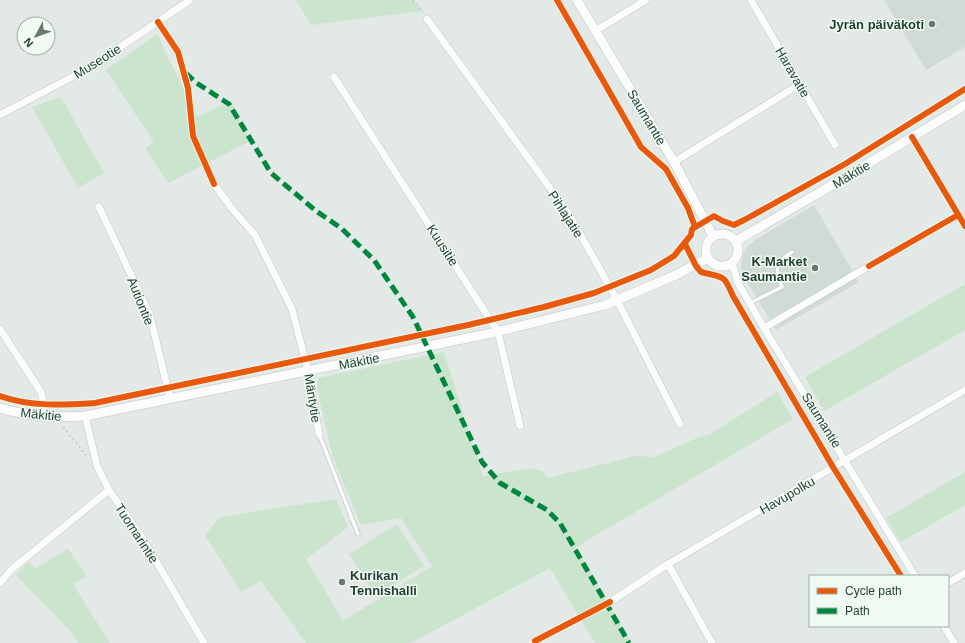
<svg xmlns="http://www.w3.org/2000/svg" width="965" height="643" viewBox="0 0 965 643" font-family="Helvetica,sans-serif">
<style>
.built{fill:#d0dbd5}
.green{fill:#cbe4ce}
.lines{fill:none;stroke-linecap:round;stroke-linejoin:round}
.service-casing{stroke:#c0c6c3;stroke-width:5}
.minor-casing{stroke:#c0c6c3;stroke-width:8}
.tertiary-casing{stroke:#c0c6c3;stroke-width:10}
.path{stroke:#c0cac4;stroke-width:1.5;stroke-dasharray:2 3;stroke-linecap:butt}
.service{stroke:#fbfcfb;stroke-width:3.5}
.minor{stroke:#fbfcfb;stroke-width:7}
.tertiary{stroke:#fbfcfb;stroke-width:9}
.quiet{stroke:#00873e;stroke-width:5;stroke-dasharray:10 5;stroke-linecap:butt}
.cycleway-casing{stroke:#f1f9f3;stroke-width:8}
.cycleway{stroke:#e8590c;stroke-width:6}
.poi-dot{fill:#647a70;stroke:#f1f9f3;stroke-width:1.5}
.labels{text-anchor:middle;stroke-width:3;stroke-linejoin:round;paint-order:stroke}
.poi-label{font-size:13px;font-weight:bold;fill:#1f3f31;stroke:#f1f9f3;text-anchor:end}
.street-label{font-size:13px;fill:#1f3f31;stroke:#f1f9f3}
</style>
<rect width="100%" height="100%" fill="#e3e9e6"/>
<!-- built -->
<path class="built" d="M884,0H965V47L926,70Z
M814,205L859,282L776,330L745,279L741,267L743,256L747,247L755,240Z"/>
<!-- green -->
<path class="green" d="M296,0H413L422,11L311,25Z
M157,34L197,117L231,101L250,141L168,183L145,148L154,142L106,70Z
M61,97L104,173L78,188L32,107Z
M965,284V330L824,411L805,377Z
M444,352L483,476L532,468L544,472L547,478L636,456L655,457L699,437L709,435L777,392L793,419L576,547L632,643H595L550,568L411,643H306L261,581L241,592L205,535L220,517L336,499L348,527L306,559L343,621L432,566L401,518L361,525L333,458L317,389L318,378Z
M965,472V505L901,542L886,518Z
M397,524L424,566L375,596L349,554Z
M68,549L87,576L73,584L110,643H78L73,634L16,575L28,562L35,569Z"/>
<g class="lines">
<defs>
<path id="service" d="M750,303L782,287C775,269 774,263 792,252
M319,434L358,534"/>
<path id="minor" d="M751,0L835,145
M427,19L569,214L617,300L680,424
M595,31L646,0
M334,77L498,332L520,426
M0,115L89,68L190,0
M674,162L800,84
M214,184L233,210L255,235L292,309L308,371L319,434
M99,207L150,315L170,399
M732,263L738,283L764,328L915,576
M764,328L869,266
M0,329L41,392L44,404L43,416
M85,416L97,466L109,490L143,539L204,643
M668,564L712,643
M0,583L12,569L109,490
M948,583L965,573
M610,602L668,564L965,390
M944,626L954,643
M532,643L535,641L536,643"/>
<path id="tertiary" d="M577,0L674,162L713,236
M706 250a16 16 0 1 1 32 0a16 16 0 1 1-32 0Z
M736,241L841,180L965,105
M0,408C28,417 56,418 85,416L492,333L605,305L676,275L708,258"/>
</defs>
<!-- service casing -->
<use href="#service" class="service-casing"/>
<!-- minor casing -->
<use href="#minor" class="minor-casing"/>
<!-- tertiary casing -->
<use href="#tertiary" class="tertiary-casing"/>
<!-- path -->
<path class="path" d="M413,0L423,12
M63,427L86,455"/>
<!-- service -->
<use href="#service" class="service"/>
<!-- minor -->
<use href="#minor" class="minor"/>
<!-- tertiary -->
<use href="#tertiary" class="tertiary"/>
<!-- quiet -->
<path class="quiet" d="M186,73L195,82L229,104L271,173L316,211L341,228L374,260L413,317L482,462L500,483L547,510L560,523L629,643"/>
<defs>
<path id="cycleway" d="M557,0L641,147L666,169L688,208L695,227
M158,22L178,52L188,88L193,136L214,184
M912,137L965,226
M685,244L696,266L701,272C724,278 723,273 733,296L833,467L901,576
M869,266L958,215
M0,396C31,407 63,405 95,403L468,325L544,307L594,293L651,270L674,256L691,235L692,229L714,216L723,221L734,225L746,219L845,164L965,89
M535,641L610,602"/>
</defs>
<!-- cycleway casing -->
<use href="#cycleway" class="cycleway-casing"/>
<!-- cycleway -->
<use href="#cycleway" class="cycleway"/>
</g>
<!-- markers -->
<g class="poi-dot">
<circle cx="932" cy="24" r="4"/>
<circle cx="815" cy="268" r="4"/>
<circle cx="342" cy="582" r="4"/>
</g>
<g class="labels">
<!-- poi labels -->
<g class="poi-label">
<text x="924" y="29">Jyrän päiväkoti</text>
<text x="807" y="266">K-Market<tspan x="807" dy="15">Saumantie</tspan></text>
<text x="350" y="580" text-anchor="start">Kurikan<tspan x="350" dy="15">Tennishalli</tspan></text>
</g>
<!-- street labels -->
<g class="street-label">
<text transform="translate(97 61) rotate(-32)" y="5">Museotie</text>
<text transform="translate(793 72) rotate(60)" y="5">Haravatie</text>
<text transform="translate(647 117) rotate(59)" y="5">Saumantie</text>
<text transform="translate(851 174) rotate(-31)" y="5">Mäkitie</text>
<text transform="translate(566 214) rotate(57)" y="5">Pihlajatie</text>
<text transform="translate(443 245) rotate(57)" y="5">Kuusitie</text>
<text transform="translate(141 301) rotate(68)" y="5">Autiontie</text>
<text transform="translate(359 361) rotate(-11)" y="5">Mäkitie</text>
<text transform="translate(313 398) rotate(81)" y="5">Mäntytie</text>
<text transform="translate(41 414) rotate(6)" y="5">Mäkitie</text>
<text transform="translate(822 420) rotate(58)" y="5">Saumantie</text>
<text transform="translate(787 495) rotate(-30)" y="5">Havupolku</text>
<text transform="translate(137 533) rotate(57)" y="5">Tuomarintie</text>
</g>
</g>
<!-- legend -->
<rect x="809" y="575" width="140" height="52" fill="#f1f9f3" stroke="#9dafa5"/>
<rect x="817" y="588" width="20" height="6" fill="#e8590c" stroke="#9dafa5"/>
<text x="845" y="595" font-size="12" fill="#1f3f31">Cycle path</text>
<rect x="817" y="608" width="20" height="6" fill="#00873e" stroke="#9dafa5"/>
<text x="845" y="615" font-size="12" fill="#1f3f31">Path</text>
<!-- north arrow -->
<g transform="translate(36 36) rotate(229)"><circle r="19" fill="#f1f9f3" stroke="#9dafa5"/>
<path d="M0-3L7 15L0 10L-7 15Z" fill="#647a70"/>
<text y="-6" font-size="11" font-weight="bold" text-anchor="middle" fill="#1f3f31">N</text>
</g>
</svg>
